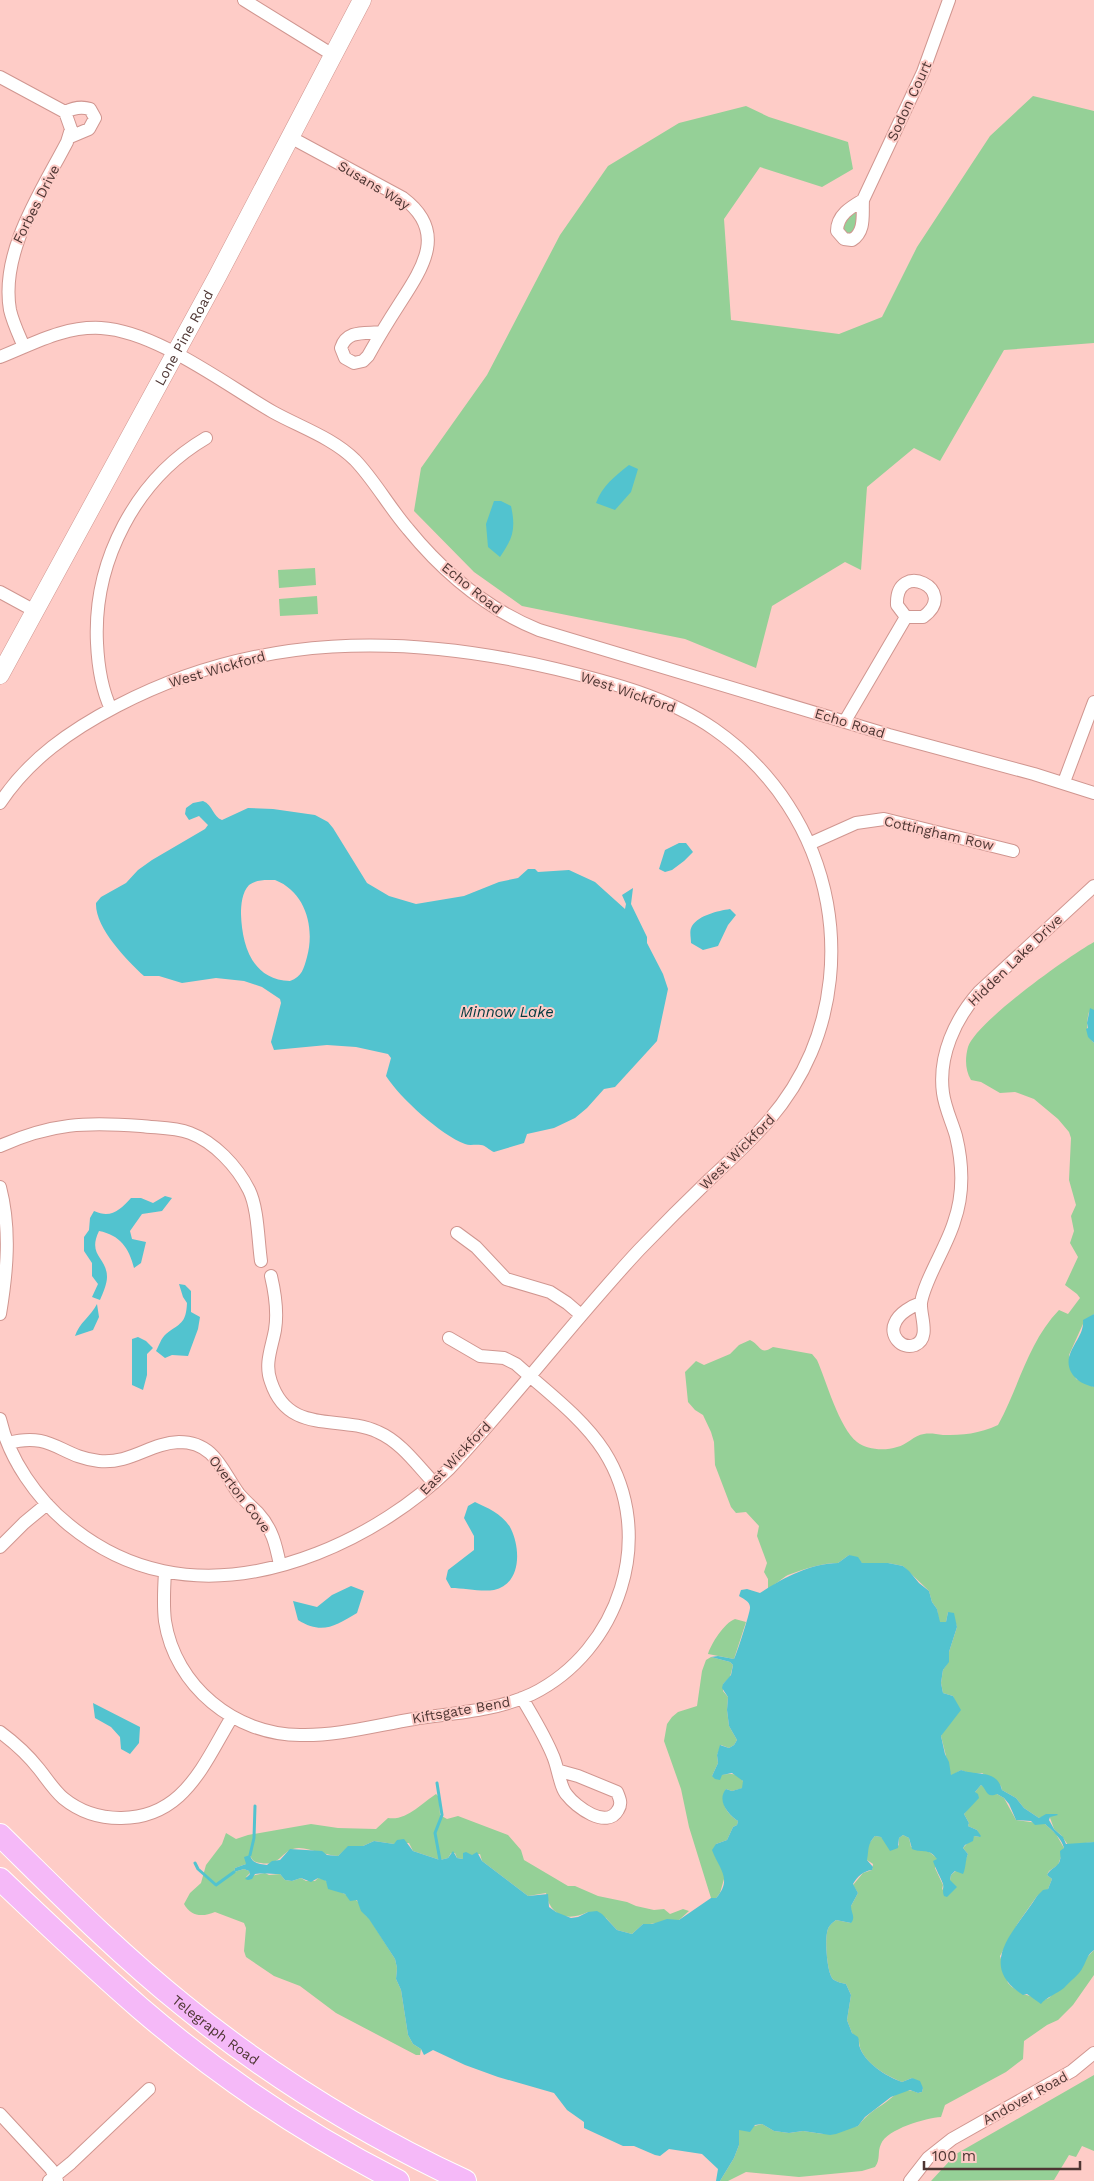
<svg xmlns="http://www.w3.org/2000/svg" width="1094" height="2181" viewBox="0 0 1094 2181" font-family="'Work Sans',sans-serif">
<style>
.green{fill:#95d097}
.water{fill:#52c3cf;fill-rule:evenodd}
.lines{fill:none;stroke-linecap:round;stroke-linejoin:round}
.stream{stroke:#52c3cf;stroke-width:3}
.street-casing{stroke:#d09690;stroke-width:14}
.secondary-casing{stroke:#d09690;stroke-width:19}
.highway-casing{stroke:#fff;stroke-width:24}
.street{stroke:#fff;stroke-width:12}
.secondary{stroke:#fff;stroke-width:18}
.highway{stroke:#f5b9f8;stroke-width:22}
.labels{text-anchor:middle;stroke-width:4;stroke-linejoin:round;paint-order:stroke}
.street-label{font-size:14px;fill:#4e3633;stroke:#feccc7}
.water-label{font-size:15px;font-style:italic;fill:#01393e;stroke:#feccc7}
</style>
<rect width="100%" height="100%" fill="#feccc7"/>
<!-- green -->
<path class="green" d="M1033,96L1094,111V343L1004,350L940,461L914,448L867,487L861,570L845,562L772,606L756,668L685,639L522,606L474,572L414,511L421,468L487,375L560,235L608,166L679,123L746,106L769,117L848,142L853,169L822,187L760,167L724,219L731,320L839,334L882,317L917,247L990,136Z
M855,212L857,214L858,223L851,234L846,233L843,228L844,221Z
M315,568L316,585L279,588L278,570Z
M317,596L318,614L280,616L279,599Z
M1094,942V1010L1089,1012C1086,1022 1086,1036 1094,1043V1314L1083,1324L1069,1355L1076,1379L1094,1387V1842L1068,1845L1061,1835L1054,1829L1049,1815L1039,1818L1024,1808L1016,1798L1002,1790L1001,1786L982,1773L971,1774L961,1770L951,1776L941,1736L957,1706L953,1696L943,1693L941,1683L943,1670L947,1664L949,1652L957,1627L954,1618L948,1612L946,1622H939L937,1609L932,1602L929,1591L903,1566L888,1563H862L849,1555L838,1563C821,1563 805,1569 788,1575C782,1578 775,1585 768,1589V1579L764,1572L767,1563L757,1536L759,1526L746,1512L736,1513L731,1507L715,1465L714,1442L711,1432L703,1415L695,1410L688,1402L685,1372L696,1361L704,1365L730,1354L739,1345L750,1340C761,1345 759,1356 773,1347L812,1354L817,1360C826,1380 839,1428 857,1442C867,1450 885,1451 897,1447C907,1445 914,1435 924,1434C930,1433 936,1434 943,1435C963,1435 979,1434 998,1425C1019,1387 1028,1342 1059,1310L1068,1314L1080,1298L1077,1294L1065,1285L1078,1257L1070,1243L1074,1231L1071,1216L1076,1205L1069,1180L1071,1138L1069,1132L1058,1119L1034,1099L1015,1092L1000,1093L981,1082L971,1080C965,1070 965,1058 968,1047C976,1022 1069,956 1094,942Z
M735,1619L746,1622L734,1659L708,1654C711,1644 724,1623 735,1619Z
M711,1657L730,1662L733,1665L730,1677L723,1684V1691L728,1697L727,1710L729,1726L737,1740L734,1745L729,1748L721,1745L717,1755L718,1763L712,1776C724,1775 741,1769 744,1785L743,1788L732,1791L726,1789C719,1803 727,1814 738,1821L737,1825L733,1827L727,1840L716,1844L715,1856L724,1872V1879L720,1893L716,1898H711L689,1827L681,1789L664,1741L667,1724L672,1717L678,1712L697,1706L702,1671L706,1660Z
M981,1785L1004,1798L1016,1820L1045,1824L1056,1834L1064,1848L1058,1865L1049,1871L1047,1875L1052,1879L1048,1889L1037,1896L1018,1923L1000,1956L1008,1983L1012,1987L1023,1994L1044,2000L1049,1998L1094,1950V1975L1073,2005L1058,2020L1047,2025L1024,2041L1023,2059L1006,2072L945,2105L941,2117C926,2118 887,2129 881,2144C877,2152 881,2159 875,2167L862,2171L799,2177L746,2172L728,2181H720L734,2158L739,2145V2130L762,2124L774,2131L789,2133L803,2131L823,2134L858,2126C865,2117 872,2111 882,2105C895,2097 900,2085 918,2093L922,2092L923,2088L912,2078L902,2082C886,2076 859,2060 859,2041L852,2033L847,2020L851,1995L846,1984C842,1983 837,1982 834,1980C827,1976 825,1941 827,1933C828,1926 831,1924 836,1920L851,1923V1906L858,1893L853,1885L863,1873L872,1870L873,1864L867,1860V1846L875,1836L881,1837L895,1848L899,1845V1838L903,1835L909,1838L911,1847L928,1851L938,1859L935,1868L943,1885L942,1890L950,1880L951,1875L964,1864L968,1854L963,1848L974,1836L980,1837L977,1830L968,1826L969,1823L964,1814L971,1805L975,1792Z
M436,1794L439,1797L440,1815L447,1819L458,1816L508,1835L521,1850L524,1860L568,1886H575L598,1896L627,1902L636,1906L654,1910L664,1909L670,1914L683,1909L689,1911L679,1920C666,1919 656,1925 643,1924L632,1934L617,1930L606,1918L588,1912C567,1922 550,1916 546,1893L528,1896L482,1861L480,1854L464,1856L463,1859L457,1858L455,1853H451L448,1858L440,1860L413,1851L409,1843L394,1844L374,1841L363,1846H349L338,1856C325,1855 312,1849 299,1848C282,1848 281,1867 261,1863C255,1862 253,1862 250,1855L246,1864L235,1868L234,1872L244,1869L249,1871L250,1873L246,1877L265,1873L269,1875L280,1874L285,1880L292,1881L301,1878L306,1881H315L318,1878L324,1879C333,1890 344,1893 356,1900C361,1903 361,1913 369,1918L395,1959L397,1968L396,1979L401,1990L408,2035L413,2044L421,2049L420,2055H416L336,2013L300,1986L274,1976L246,1957L244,1951L246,1928L244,1923L215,1912C203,1917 191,1917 184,1904L190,1893L201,1883L206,1865L222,1844L226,1833L236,1839L248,1835L311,1824L338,1828L376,1829L388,1818C407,1821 422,1803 436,1794Z
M1094,2075V2151L1082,2146L1076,2157L1069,2155L1054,2180L931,2181L956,2154Z"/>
<!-- water -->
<path class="water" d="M629,465L638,469L631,492L615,510L596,503C602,486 615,476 629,465Z
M494,501H501L511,506C516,529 513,538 500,557L488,547L486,524Z
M203,801C213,805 213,817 222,820L248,808L273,809L315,815L328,822L333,828L367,883L389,896L416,904L464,896L499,882L518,878L528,869H535L538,872L569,870L595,882L625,909L626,904L622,895L633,888L631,904L647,937V943L663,974L668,989L657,1041L615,1087L604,1089L587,1108L575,1118L554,1128L527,1134L524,1143L494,1152C489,1150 485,1145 481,1145C475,1144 470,1146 465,1144C441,1135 400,1098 386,1076L391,1058L388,1054L356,1047L327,1045L274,1050L271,1042L281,1003L280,999L262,987L244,981L216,978L182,983L159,976H144C127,960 95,928 96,903L101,897L126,883L138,870L152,860L205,829L208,825L199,816L189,820L185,814L186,808L193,803ZM275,880C306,892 315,928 307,957C304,968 302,977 290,981C252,980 242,945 241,914C241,905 242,892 249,885C257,879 266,880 275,880Z
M679,843H686L693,852L684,861L672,870L665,872L659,869L665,850Z
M730,909L736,915L728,925L718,946L703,950L691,943C691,937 689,931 692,926C699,915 718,911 730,909Z
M1090,1008L1094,1010V1043L1088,1037L1086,1029L1088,1028L1087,1023Z
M165,1196L172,1198L162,1211L142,1214L130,1231L132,1239L146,1242L141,1263L134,1268C129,1248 120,1235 99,1231C87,1256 107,1257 107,1277C107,1284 103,1293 100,1300L92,1297L98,1284L92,1276V1263L84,1251V1237L89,1230L90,1218L94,1211C111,1219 120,1210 131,1198H141L153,1203Z
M179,1284L185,1285L191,1291V1312L200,1317L198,1329L188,1356L172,1355L165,1358L156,1351C159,1346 161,1338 166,1334C180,1323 186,1324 187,1303L183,1297Z
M97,1304L99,1317L93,1330L75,1336C79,1323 91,1316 97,1304Z
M1094,1314V1387C1085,1385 1076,1381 1071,1372C1061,1352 1085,1339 1083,1320Z
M138,1337L146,1341L153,1348L147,1354V1375L143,1390L132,1385V1339Z
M475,1502C488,1508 504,1515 511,1529C521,1550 521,1584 494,1590C481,1592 464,1588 451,1588L446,1579L448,1570L474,1550V1536L464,1518L468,1506Z
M849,1555L858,1557L862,1563H888L903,1566L909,1571L919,1583L929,1591L932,1602L937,1609L940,1622H946L948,1612L954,1613L957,1627L949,1652V1662L943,1670L941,1683L943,1693L953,1696L961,1710L941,1736L945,1754L949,1762L951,1775L961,1770C977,1776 997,1769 1002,1790L1016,1798L1024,1808L1039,1818L1046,1814H1057L1058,1815L1050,1817L1049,1820L1054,1829L1063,1837L1066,1844L1094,1842V1950C1087,1955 1087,1960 1083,1967C1080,1974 1069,1982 1064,1988C1057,1994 1046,1997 1041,2004L1027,1994L1023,1995C975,1964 1016,1930 1037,1896L1043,1890L1048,1889L1052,1879L1047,1875C1050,1868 1059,1867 1060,1860C1061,1857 1060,1854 1060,1851L1064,1848C1062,1839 1052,1830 1045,1824L1035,1825L1031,1821L1016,1820L1009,1804L1004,1798L997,1794C986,1799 987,1789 981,1785L975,1792L978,1794L979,1798L964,1814L969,1823L968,1826L977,1830L981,1836L980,1837L974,1836L973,1841L965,1845L963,1848L968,1854C965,1861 966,1868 963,1874L955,1871L951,1875L950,1880L957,1887L947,1897L944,1896C942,1892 944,1888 943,1884C940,1876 936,1870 933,1861L937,1859C928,1847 923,1854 912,1849L909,1838L903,1835L899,1838L898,1848L890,1851L881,1837L875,1836C867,1844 869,1850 867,1860L873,1867L872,1870C863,1871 857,1877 853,1884L858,1893L851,1906C851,1913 856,1917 851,1923L836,1920C831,1924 828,1926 827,1933C825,1941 827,1976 834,1980C837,1982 842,1983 846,1984L851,1995L847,2020L852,2033L858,2037C859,2040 859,2042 859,2045C864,2063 886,2076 902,2082L912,2078L920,2081L923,2088L922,2092L918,2093L910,2090L891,2097L865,2117L858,2126L836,2134L830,2135L803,2131L789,2133L774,2131L762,2124L755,2125L750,2132L739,2130V2145L734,2158L720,2181H716L718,2169L702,2154L669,2149L660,2156L655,2155L634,2146H623L584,2128V2122L567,2110L554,2093L498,2077L465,2065L433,2050L424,2055L421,2049L413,2044L408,2035L401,1990L396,1979L397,1968L395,1959L369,1919L361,1911L357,1900L350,1901L345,1894L328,1889L326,1881L318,1878L311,1882L301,1878L292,1881L285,1880L280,1874C271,1874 264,1873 255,1874L252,1879L248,1880L245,1879L250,1874L249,1871L244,1869L234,1872L235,1868L246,1864L244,1857L250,1855C252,1864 260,1864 267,1865L272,1861L280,1860L290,1849L322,1851L327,1855L338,1856L348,1846H363L374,1841L394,1844L397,1840L404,1839L413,1851L440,1860L448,1858L453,1851L457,1858L463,1859V1853L466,1852L472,1855L477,1852L482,1861L528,1896L548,1894L549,1907L556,1912L571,1918L578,1917L588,1912L597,1911L602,1914L617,1930L632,1934L643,1924H652L667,1919L679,1920L711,1898H716C733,1879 719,1869 712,1850L716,1844L727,1840L733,1827L737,1825L738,1821C729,1815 716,1801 726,1789L732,1791L742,1788L743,1781L732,1773L722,1775L720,1780L715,1779L712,1776L718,1763L717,1755L720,1745L729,1748L734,1745L737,1740L729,1726L727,1710L728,1697L722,1688L723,1684L731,1675L733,1665L730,1662L711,1657L718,1656L734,1659C736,1656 751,1610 750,1607C750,1602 744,1599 739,1596L741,1590L747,1589L760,1593C783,1578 811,1563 838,1563Z
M351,1586L364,1591L357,1613C335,1626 322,1635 298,1620L293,1601L317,1607L332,1595Z
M93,1703L140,1727L139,1743L130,1754L121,1749L120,1737L111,1727L95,1718Z"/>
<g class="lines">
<!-- stream -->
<path class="stream" d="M437,1783L442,1815L435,1833L440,1860
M250,1855L254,1838L255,1806
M195,1863L198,1869L216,1885L234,1872"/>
<defs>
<path id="street" d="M244,0L333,55
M0,77L65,112L71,129L67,142C41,192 0,252 10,310C13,323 19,335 24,347
M65,112C73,108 81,106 90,109L95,118L89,129L70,137
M290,137L403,198C447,231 424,266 400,303C389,320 378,338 368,356L363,361L354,363L345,358L341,348C347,329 366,334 382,332
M863,200C851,207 837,215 837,231L844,239L852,240C866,231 862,214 863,200L923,72L949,0
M0,357C33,344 64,326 101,328C156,331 226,385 273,412C300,427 333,438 355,460C375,481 389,507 408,529C443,572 487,609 539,630L889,735L1034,774L1094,793
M0,592L35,611
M111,709C101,688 98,665 97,643C93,561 136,479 206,438
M845,721L906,617H923C961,590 895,558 897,605L906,617
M1064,782L1094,702
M0,803C29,759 71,730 117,706C257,633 404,633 556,669C610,682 668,697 714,729C773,770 814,832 827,903C836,953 831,1006 811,1053C788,1107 753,1139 711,1178C686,1202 662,1226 639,1250C573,1321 515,1398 449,1469C379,1537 263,1592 163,1571C129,1564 96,1547 69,1525C37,1499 9,1459 0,1419
M809,844L856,823L884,819L1013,851
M0,1146C52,1123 85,1122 141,1126C157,1128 174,1127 190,1133C214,1142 237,1166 249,1190C258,1208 258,1240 261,1261
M0,1187C11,1229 7,1272 0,1314
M457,1233L476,1247L506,1279L550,1292L567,1303L581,1315
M271,1276C275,1293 278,1312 275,1330C272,1347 264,1364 271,1382C289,1436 339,1414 378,1432C401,1442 417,1465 434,1483
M921,1303C912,1306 899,1313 895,1323C889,1335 901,1350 915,1345C931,1338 920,1316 921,1303C924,1281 947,1246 954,1222C964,1194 963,1165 956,1136C952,1122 945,1108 943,1093C938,1056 955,1019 979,992L1094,886
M8,1443C53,1431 60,1457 99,1461C131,1464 150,1443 179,1442C215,1442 222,1471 239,1494C245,1501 252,1507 258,1513C272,1528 276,1545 280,1565
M0,1547L24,1523L47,1504
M165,1572C164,1588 163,1605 165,1621C175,1686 235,1735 300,1735C338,1736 377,1725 414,1719C453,1713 496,1711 532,1694C619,1651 658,1536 604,1451C582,1417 546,1391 516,1364L504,1358L480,1356L449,1338
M522,1698C533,1717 545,1736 553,1756C558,1767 560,1788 567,1795C576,1807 607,1830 618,1810C622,1804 620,1799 617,1792L578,1776L560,1771
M0,1732C15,1743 28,1755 39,1769C47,1779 53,1789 63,1798C96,1825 147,1825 179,1796C202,1775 216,1743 232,1717
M0,2114L51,2169L57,2181
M49,2181L71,2163L149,2089
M910,2181L928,2158L952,2139L1072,2071L1094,2053"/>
<g id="secondary">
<path id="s1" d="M0,675L217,277L362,0"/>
</g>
<g id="highway">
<path id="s2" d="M0,1835C59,1893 118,1953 183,2005C269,2075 364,2134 465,2181"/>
<path d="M0,1879C46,1923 92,1966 140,2008C218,2075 306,2134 398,2181"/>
</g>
</defs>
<!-- street casing -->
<use href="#street" class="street-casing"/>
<!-- secondary casing -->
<use href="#secondary" class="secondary-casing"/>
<!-- highway casing -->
<use href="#highway" class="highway-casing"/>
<!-- street -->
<use href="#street" class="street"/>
<!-- secondary -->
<use href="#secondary" class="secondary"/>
<!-- highway -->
<use href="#highway" class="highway"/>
</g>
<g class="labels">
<!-- street labels -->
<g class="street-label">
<text transform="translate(909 101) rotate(-65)" y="5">Sodon Court</text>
<text transform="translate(374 185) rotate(31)" y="5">Susans Way</text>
<text transform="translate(36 204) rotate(-63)" y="5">Forbes Drive</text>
<text dy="5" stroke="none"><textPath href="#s1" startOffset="384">Lone Pine Road</textPath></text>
<text transform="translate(472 588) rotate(39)" y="5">Echo Road</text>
<text transform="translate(217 669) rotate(-16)" y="5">West Wickford</text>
<text transform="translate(628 692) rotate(19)" y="5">West Wickford</text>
<text transform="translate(850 723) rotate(17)" y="5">Echo Road</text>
<text transform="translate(939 833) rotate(13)" y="5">Cottingham Row</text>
<text transform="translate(1015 960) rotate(-44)" y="5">Hidden Lake Drive</text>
<text transform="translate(737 1152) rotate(-45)" y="5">West Wickford</text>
<text transform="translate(455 1458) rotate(-46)" y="5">East Wickford</text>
<text transform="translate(240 1494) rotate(53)" y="5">Overton Cove</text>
<text transform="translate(461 1710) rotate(-10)" y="5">Kiftsgate Bend</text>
<text dy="5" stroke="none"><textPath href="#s2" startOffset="291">Telegraph Road</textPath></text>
<text transform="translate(1025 2098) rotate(-29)" y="5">Andover Road</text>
</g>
<!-- water labels -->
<g class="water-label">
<text x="507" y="1017">Minnow Lake</text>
</g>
</g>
<!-- scale -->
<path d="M924 2161v8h156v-8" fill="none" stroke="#4e3633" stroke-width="2.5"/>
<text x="932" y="2161" font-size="15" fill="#4e3633" stroke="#feccc7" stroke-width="4" paint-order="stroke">100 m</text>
</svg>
